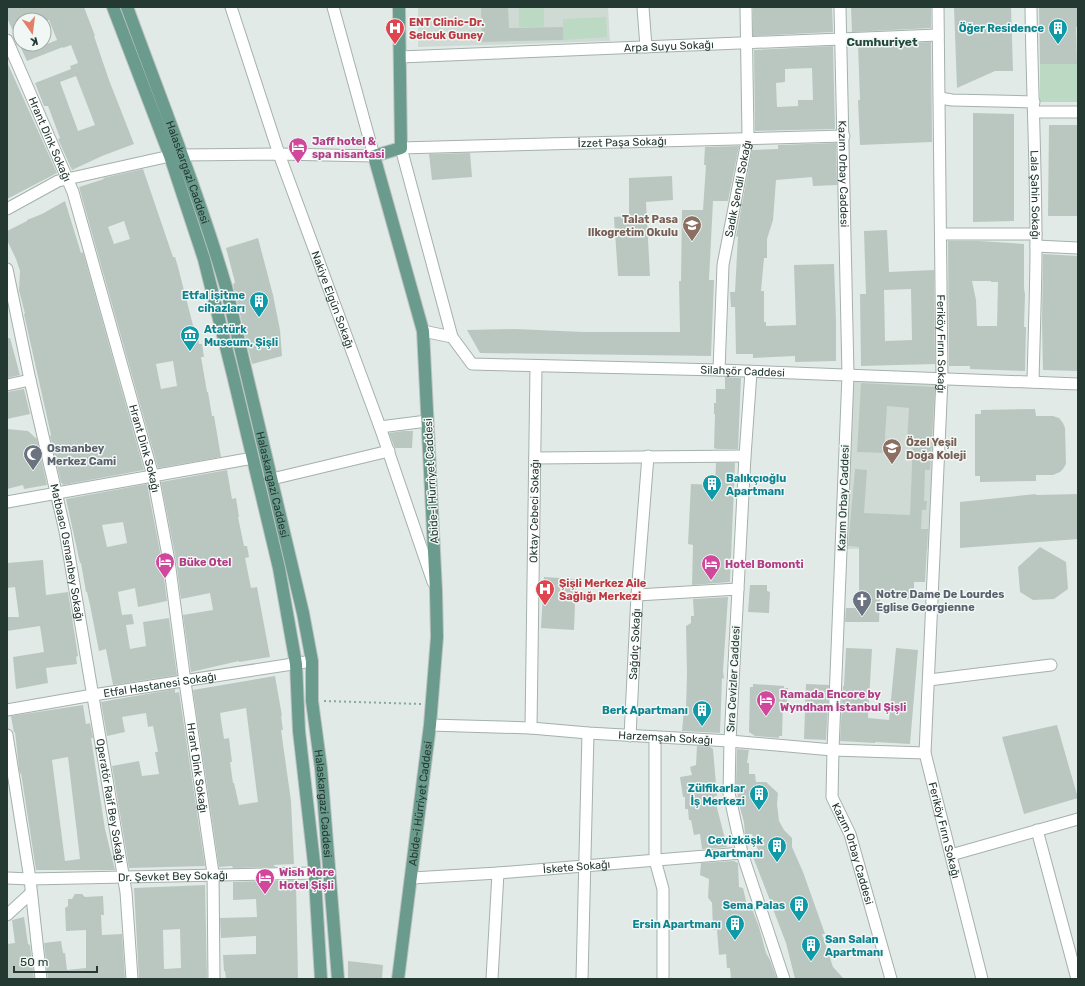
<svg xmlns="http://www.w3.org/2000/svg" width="1085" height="986" viewBox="0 0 1085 986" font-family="Rubik,sans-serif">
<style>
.built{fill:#d0dad5}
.green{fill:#bcd9c3}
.building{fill:#bac7c1;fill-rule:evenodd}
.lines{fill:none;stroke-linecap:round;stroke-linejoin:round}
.minor-casing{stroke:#a4b1ac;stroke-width:13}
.major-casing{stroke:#bdc4c2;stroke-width:14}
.path{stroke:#85aa9d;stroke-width:2;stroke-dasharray:2 3;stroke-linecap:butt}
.minor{stroke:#fff;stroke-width:11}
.major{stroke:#6b9b8c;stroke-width:12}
.labels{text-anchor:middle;stroke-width:3;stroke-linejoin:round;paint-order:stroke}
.health-label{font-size:11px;font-weight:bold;fill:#be3a42;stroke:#f1f7f4;text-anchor:start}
.culture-label{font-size:11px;font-weight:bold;fill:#0d838f;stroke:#f1f7f4;text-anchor:end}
.street-label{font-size:11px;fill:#233932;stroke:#f1f7f4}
.hotel-label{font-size:11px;font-weight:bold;fill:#b23c85;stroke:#f1f7f4;text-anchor:start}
.education-label{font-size:11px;font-weight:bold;fill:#785e54;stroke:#f1f7f4;text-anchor:end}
.worship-label{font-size:11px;font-weight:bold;fill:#5b616d;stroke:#f1f7f4;text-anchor:start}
.neighbourhood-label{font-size:12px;font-weight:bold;fill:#22493d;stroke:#f1f7f4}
</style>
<rect width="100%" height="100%" fill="#e1eae6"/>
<!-- built -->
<path class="built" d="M418,7H608L610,41L418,47Z
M853,378L938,381L932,549H845Z"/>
<!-- green -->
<path class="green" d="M519,7H544V27H519Z
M606,17L607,37L563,40V19Z
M1040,64H1078V102H1040Z"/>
<!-- building -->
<path class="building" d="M7,7H84L95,36H94L109,80L134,144L102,156L72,170L58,139L60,138L48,106H44L35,83L71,69L70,66L78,63L71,45L63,48V47L27,61L7,18ZM20,20H49L57,40L47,44H20ZM76,76L95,125L78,131L60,82Z
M481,7H508L509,28L563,27V40L482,42Z
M753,7H832L833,32L753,36Z
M851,7H931V28L852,32Z
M954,7H1011L1013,71H995L957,88Z
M1039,7H1078V27H1076L1077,64H1040Z
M931,42L932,142L860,145L858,100H860L858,45Z
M833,46L835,129L755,131L754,50ZM812,68L813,100H798V106L777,107L776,83L785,82V69Z
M7,62L57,173L7,199Z
M973,113L1014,114V221L973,222Z
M1049,125H1078V216H1048Z
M836,143L837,185L813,186L812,177L776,180L773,220L767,239V258H764L761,291H764V322H766V326L796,325L794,265L834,264L836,321V361L795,362V356L753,358V354H736L735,307H731L730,292H735L738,236L736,237L752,150L778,149V145Z
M739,146L728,201H713L709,280H714L711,356L480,353L467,330L515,329L584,332H680L679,281H681L682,210H703L706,165H704L705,147Z
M470,153L472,177L432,180L429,154Z
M143,169L173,257H175L178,267L195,333L197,332L199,344H202L204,357H201L207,392H208L212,416H214L221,457L158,468L79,187L104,179L103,178ZM124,221L130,239L114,244L108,227ZM173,361L177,386L161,389L156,364Z
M672,176L673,200L646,202L650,276H618L614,217L629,216V178Z
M65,201L81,253L83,252L144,470L63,485L62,483H61L50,436L51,435L24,314H25L19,290L20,271L16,259L7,240V231L27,221V220L42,214Z
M887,230L889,272L934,270L935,364L861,366L860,294H866L864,231ZM911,289L912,340L885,341L884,290Z
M258,238L273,295L280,330L282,356L252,364L233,285L235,282L226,248Z
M948,241H979L1024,244V288L1025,295L1024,327H1026L1025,371L970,369V366H949ZM972,281H991V282H998L997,326H977L976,300Z
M1043,254L1078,256V371L1043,370L1042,322Z
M7,338H10L20,375L7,378Z
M725,377L741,378L738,449H717L714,448L715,414H714V403H716V389H725Z
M861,383L935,387L930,470H925L924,501H927L926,510H922L921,529H928L925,582H914V599L880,598L879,622H845L846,608H859V547L848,546L855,469L867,470L864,513L910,515L913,441H907L909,408L887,406L884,453L857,452Z
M24,389L30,414L7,419V392Z
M1035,409L1036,416H1053L1059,418L1063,423L1065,428L1066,464L1063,469L1060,472L1053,475H1036V481L980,482V476H975V414H981V410Z
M7,429L28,431L37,439L47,485L24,489L23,485L7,489Z
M403,431H413L412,448H395L394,446L389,433Z
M716,463H735L730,582L692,585L693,545L688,544L691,484L715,485Z
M227,470L232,499L236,498L239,517H238L244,546H247L249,557L245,558L251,588L257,587L270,657L239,662V661L191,672L183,615L213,610L210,593L181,599L176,560L161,482Z
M147,484L162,562L167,601L138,607L135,588L118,592L122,615L132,614L134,624L126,625L130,649L146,646L143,622L169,618L177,675L113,685L106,649L99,651L90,605L87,592H86L81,563H80L66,499ZM123,522L127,543L107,547L102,525Z
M1036,494V495L1078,494V539L960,548V502Z
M1040,547L1066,562L1068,589L1054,599L1033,600L1020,592L1018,567Z
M43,560L46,595L68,592L78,656L76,657L77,664L46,668L48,683L16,689L13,657L44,652L40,626L7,631V617H19L15,587L7,588V563Z
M544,577L576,579L574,630L541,628Z
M750,585H767V591L770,592L769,613L748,612Z
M728,597L723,671L724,679L722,678L720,733L682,731L684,710L686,709L687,674L686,626L691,623V616H694L693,599Z
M846,648L872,649L868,718L889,720L896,648L918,650L910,744L875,742V743L840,741L843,686H844Z
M275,676L282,716H281L283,730H281L291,801L294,864L273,865L276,867L233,868L232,866L219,867L193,690ZM246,708L258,802L239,805L234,783H233L230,762H232L229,738L224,739L220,713Z
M753,684L784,686V688H788L787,702H783L782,736H779V738L755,736L749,732L750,687H753Z
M806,684L829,685L826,740L804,739Z
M175,689V693L179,692L205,866L129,868L112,766L139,761L142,776L159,774L155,752H158L153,726L148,727L146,713L122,717L125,732L107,736L101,702Z
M83,705L86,724L90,723L93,738H91L105,829L115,870H36L21,773L20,774L19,768L15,732L14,733L11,716ZM68,757L80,859L65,861L52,760Z
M1057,725L1078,798L1024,814L1002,737Z
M697,746L710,747L713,749L717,796H714L727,847L702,849L700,834L694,835L691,820H689L688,809H685V797H683L680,777L692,775L690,767L696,765Z
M737,749L749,750L747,763H749V774H755L756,782H766L778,793L777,804L779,821L784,830L792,838V847L803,872L825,934H822L833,967L844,979H795L786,943L773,909V908L753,857L760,855L752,834L745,835L744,822L737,797L738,796L736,785Z
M734,861L738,863L739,887L743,888L747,905L751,906L759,927L766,953L770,960L777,979H731L730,968H727L726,954L719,955L717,930H713L712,902H711L710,900L708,898L709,879L700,875L701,863Z
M293,880L296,883L298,979H226L225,971H224L223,955L256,954V936L221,938L220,918L257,917L256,899L233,900V882Z
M205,885L207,979H139L134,888ZM180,929L181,968L164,969L163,930Z
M75,894H82L85,897L103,896L104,915H101L102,935L122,934L125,979H48L44,943L61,941L63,953H65L67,970L86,968V930L66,931L65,908L68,906V899H72Z
M24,917L28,944L30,945L34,979H7V944L15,943L12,920Z
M348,961L383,965L382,979H348Z"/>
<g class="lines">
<defs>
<g id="minor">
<path id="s1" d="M231,7L279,154L380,427L433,582"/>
<path d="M643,7L646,47"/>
<path id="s2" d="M840,7L848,375L833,750L832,797L850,834L891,979"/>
<path id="s3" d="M938,7L942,379L925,753L982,979"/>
<path id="s4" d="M1031,7C1032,87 1036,166 1036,246C1036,291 1034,337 1033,382"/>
<path id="s5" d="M7,40L73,192L153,476L169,561L185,682L213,873L214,979"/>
<path id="s6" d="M400,57L938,35"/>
<path d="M940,98L952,100L1034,102"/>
<path d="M1034,112H1078"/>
<path d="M181,155L279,154L374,156L333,7"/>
<path d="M7,209L58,181L170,156"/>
<path d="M941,234H1036"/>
<path d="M1036,246L1078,248"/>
<path id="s7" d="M7,269L30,380L65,531L126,892L132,979"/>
<path id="s8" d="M423,331L452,337L472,364L719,370L1078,384"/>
<path id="s9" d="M452,337L401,148L844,136"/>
<path id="s10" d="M719,370L723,265L748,136L746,7"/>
<path d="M751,372L745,456L730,741L729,793L742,853L784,979"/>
<path d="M7,385L30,380"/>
<path d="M380,427L427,421"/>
<path d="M535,458L745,456"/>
<path d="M272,479L389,451"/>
<path d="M7,502L253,458"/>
<path d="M637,595L738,589"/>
<path d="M929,680L1051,665"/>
<path id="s11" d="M7,710L93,695L312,661"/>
<path id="s12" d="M430,725L531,728L588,733L730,741L833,750L925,753"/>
<path id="s13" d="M531,728L536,366"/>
<path d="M7,735L30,879L41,979"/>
<path id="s14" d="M630,736L637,595L648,456"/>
<path d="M655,737V860L663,889V979"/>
<path d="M1037,830L1077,979"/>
<path d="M951,855L1078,819"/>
<path id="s15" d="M7,878L30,879L315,873"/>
<path id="s16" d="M412,878L498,873L742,853"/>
<path d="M7,915L31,893"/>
<path d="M492,979L498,873"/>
<path d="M582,979L588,733"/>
</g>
<g id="major">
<path d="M113,7L170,156L204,259L233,375L279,568L296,664L299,731L314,863L321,979"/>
<path id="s17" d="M127,7C161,100 198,192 226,287L303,613L312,661V701L321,768L338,979"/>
<path id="s18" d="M398,979L430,725L437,637L436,591L423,331L374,156L401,148L399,7"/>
</g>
</defs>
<!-- minor casing -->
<use href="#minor" class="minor-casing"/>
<!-- major casing -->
<use href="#major" class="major-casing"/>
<!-- path -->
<path class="path" d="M324,701L421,704"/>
<!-- minor -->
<use href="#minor" class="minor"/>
<!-- major -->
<use href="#major" class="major"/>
</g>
<!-- icons -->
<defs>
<symbol id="hospital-pin" viewBox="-11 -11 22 30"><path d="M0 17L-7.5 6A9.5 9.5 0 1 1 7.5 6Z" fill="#e0444e" stroke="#f1f7f4"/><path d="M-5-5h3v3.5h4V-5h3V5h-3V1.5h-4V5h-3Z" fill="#fff"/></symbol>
<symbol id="building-pin" viewBox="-11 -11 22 30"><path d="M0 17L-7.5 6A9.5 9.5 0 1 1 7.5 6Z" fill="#0f9aa8" stroke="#f1f7f4"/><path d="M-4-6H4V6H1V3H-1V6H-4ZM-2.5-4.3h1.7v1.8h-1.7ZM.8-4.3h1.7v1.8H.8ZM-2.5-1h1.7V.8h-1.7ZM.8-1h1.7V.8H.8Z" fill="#fff"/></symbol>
<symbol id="hotel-pin" viewBox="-11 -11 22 30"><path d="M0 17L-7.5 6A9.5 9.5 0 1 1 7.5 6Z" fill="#d1479c" stroke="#f1f7f4"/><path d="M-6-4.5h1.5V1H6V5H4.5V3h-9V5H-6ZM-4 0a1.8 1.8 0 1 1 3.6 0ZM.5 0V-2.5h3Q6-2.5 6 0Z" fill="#fff"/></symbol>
<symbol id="school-pin" viewBox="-11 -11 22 30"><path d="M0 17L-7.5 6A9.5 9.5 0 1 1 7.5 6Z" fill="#8d6e63" stroke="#f1f7f4"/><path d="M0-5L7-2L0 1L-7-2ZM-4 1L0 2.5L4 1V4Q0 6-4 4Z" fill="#fff"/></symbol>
<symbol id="museum-pin" viewBox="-11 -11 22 30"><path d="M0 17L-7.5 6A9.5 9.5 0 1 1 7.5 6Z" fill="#0f9aa8" stroke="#f1f7f4"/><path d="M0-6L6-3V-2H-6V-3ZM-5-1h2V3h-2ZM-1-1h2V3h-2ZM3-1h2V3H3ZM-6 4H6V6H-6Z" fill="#fff"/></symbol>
<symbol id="mosque-pin" viewBox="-11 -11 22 30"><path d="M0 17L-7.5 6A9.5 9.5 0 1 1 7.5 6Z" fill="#6b7280" stroke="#f1f7f4"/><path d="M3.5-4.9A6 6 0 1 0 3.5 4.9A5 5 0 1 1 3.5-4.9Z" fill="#fff"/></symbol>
<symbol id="church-pin" viewBox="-11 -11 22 30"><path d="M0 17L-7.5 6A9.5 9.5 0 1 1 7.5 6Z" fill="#6b7280" stroke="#f1f7f4"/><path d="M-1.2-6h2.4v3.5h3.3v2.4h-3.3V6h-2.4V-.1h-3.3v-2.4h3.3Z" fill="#fff"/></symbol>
</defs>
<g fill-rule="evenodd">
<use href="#hospital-pin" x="384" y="17" width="22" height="30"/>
<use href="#building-pin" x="1047" y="17" width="22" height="30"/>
<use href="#hotel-pin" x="287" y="136" width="22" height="30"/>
<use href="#school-pin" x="681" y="214" width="22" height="30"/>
<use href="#building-pin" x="248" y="290" width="22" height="30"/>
<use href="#museum-pin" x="179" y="324" width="22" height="30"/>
<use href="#school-pin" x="881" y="437" width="22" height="30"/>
<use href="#mosque-pin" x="22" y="443" width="22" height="30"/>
<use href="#building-pin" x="701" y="473" width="22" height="30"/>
<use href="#hotel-pin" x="154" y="551" width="22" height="30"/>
<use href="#hotel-pin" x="700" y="553" width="22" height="30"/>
<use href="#hospital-pin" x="534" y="578" width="22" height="30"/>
<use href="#church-pin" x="851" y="589" width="22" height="30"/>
<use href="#hotel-pin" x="755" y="689" width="22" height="30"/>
<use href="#building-pin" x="691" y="699" width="22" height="30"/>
<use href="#building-pin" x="748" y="783" width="22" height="30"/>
<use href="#building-pin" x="766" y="835" width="22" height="30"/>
<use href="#hotel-pin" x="254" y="867" width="22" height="30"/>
<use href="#building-pin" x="788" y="894" width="22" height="30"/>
<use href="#building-pin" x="724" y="913" width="22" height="30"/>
<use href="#building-pin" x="800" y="934" width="22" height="30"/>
</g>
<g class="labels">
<!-- health labels -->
<g class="health-label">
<text x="409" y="26">ENT Clinic-Dr.<tspan x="409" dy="13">Selcuk Guney</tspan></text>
<text x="559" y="587">Şişli Merkez Aile<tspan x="559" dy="13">Sağlığı Merkezi</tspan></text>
</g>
<!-- culture labels -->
<g class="culture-label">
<text x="1044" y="32">Öğer Residence</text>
<text x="245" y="299">Etfal işitme<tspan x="245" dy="13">cihazları</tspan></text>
<text x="204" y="333" text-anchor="start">Atatürk<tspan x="204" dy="13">Museum, Şişli</tspan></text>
<text x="726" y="482" text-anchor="start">Balıkçıoğlu<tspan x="726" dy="13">Apartmanı</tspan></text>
<text x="688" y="714">Berk Apartmanı</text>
<text x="745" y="792">Zülfikarlar<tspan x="745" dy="13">İş Merkezi</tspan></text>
<text x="763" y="844">Cevizköşk<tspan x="763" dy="13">Apartmanı</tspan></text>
<text x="785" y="909">Sema Palas</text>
<text x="721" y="928">Ersin Apartmanı</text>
<text x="825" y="943" text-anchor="start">San Salan<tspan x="825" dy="13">Apartmanı</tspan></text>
</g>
<!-- street labels -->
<g class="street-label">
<text dy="4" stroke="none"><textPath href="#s6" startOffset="269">Arpa Suyu Sokağı</textPath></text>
<text dy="4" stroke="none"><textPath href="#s5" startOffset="108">Hrant Dink Sokağı</textPath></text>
<text dy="4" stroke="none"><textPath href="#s9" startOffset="417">İzzet Paşa Sokağı</textPath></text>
<text dy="4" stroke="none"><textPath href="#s17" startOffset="176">Halaskargazi Caddesi</textPath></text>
<text dy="4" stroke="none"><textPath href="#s2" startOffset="167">Kazım Orbay Caddesi</textPath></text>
<text dy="4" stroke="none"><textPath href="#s10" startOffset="183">Sadık Şendil Sokağı</textPath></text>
<text dy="4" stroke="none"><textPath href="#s4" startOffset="188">Lala Şahin Sokağı</textPath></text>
<text dy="4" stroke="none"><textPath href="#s1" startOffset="310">Nakiye Elgün Sokağı</textPath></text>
<text dy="4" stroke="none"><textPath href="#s3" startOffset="337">Feriköy Fırın Sokağı</textPath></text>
<text dy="4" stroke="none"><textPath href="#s8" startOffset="334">Silahşör Caddesi</textPath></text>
<text dy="4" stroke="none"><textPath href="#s5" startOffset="432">Hrant Dink Sokağı</textPath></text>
<text transform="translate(431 481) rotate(-93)" y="4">Abide-i Hürriyet Caddesi</text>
<text dy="4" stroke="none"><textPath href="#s17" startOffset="500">Halaskargazi Caddesi</textPath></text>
<text transform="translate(843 498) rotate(-88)" y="4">Kazım Orbay Caddesi</text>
<text dy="4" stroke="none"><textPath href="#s13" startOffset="217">Oktay Cebeci Sokağı</textPath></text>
<text dy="4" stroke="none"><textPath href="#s7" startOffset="290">Matbaacı Osmanbey Sokağı</textPath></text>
<text dy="4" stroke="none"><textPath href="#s14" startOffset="92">Sağdıç Sokağı</textPath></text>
<text transform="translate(733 679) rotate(-87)" y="4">Sıra Cevizler Caddesi</text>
<text dy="4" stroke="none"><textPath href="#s11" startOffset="155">Etfal Hastanesi Sokağı</textPath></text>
<text dy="4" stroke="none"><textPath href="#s12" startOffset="236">Harzemşah Sokağı</textPath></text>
<text dy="4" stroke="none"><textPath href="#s5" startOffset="756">Hrant Dink Sokağı</textPath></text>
<text dy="4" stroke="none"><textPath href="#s7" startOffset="542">Operatör Raif Bey Sokağı</textPath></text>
<text dy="4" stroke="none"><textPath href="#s17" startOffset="824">Halaskargazi Caddesi</textPath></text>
<text dy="4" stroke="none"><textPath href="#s18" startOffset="177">Abide-i Hürriyet Caddesi</textPath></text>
<text dy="4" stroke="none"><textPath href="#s3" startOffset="826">Feriköy Fırın Sokağı</textPath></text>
<text dy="4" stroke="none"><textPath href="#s2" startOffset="851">Kazım Orbay Caddesi</textPath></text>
<text dy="4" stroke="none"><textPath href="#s16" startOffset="165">İskete Sokağı</textPath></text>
<text dy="4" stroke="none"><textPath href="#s15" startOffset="166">Dr. Şevket Bey Sokağı</textPath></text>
</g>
<!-- hotel labels -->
<g class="hotel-label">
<text x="312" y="145">Jaff hotel &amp;<tspan x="312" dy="13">spa nisantasi</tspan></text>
<text x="179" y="566">Büke Otel</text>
<text x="725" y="568">Hotel Bomonti</text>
<text x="780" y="698">Ramada Encore by<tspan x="780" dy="13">Wyndham İstanbul Şişli</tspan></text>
<text x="279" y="876">Wish More<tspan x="279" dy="13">Hotel Şişli</tspan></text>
</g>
<!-- education labels -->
<g class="education-label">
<text x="678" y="223">Talat Pasa<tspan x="678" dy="13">Ilkogretim Okulu</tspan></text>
<text x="906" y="446" text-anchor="start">Özel Yeşil<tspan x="906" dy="13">Doğa Koleji</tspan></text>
</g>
<!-- worship labels -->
<g class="worship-label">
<text x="47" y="452">Osmanbey<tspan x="47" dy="13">Merkez Cami</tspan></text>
<text x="876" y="598">Notre Dame De Lourdes<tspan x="876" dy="13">Eglise Georgienne</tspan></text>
</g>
<!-- neighbourhood labels -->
<g class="neighbourhood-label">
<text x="882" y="46">Cumhuriyet</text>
</g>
</g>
<!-- border -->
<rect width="1085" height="986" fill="none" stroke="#233932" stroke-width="16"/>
<!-- north arrow -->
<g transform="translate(32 32) rotate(166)"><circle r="19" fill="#f1f7f4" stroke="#9faba6"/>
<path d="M0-3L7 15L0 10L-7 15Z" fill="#e37f67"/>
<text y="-6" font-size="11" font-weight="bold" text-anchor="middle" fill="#233932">K</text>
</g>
<!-- scale -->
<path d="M14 966v6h83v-6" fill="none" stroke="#233932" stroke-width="2"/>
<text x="20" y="966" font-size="12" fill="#233932" stroke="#f1f7f4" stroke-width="3" paint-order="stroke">50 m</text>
</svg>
